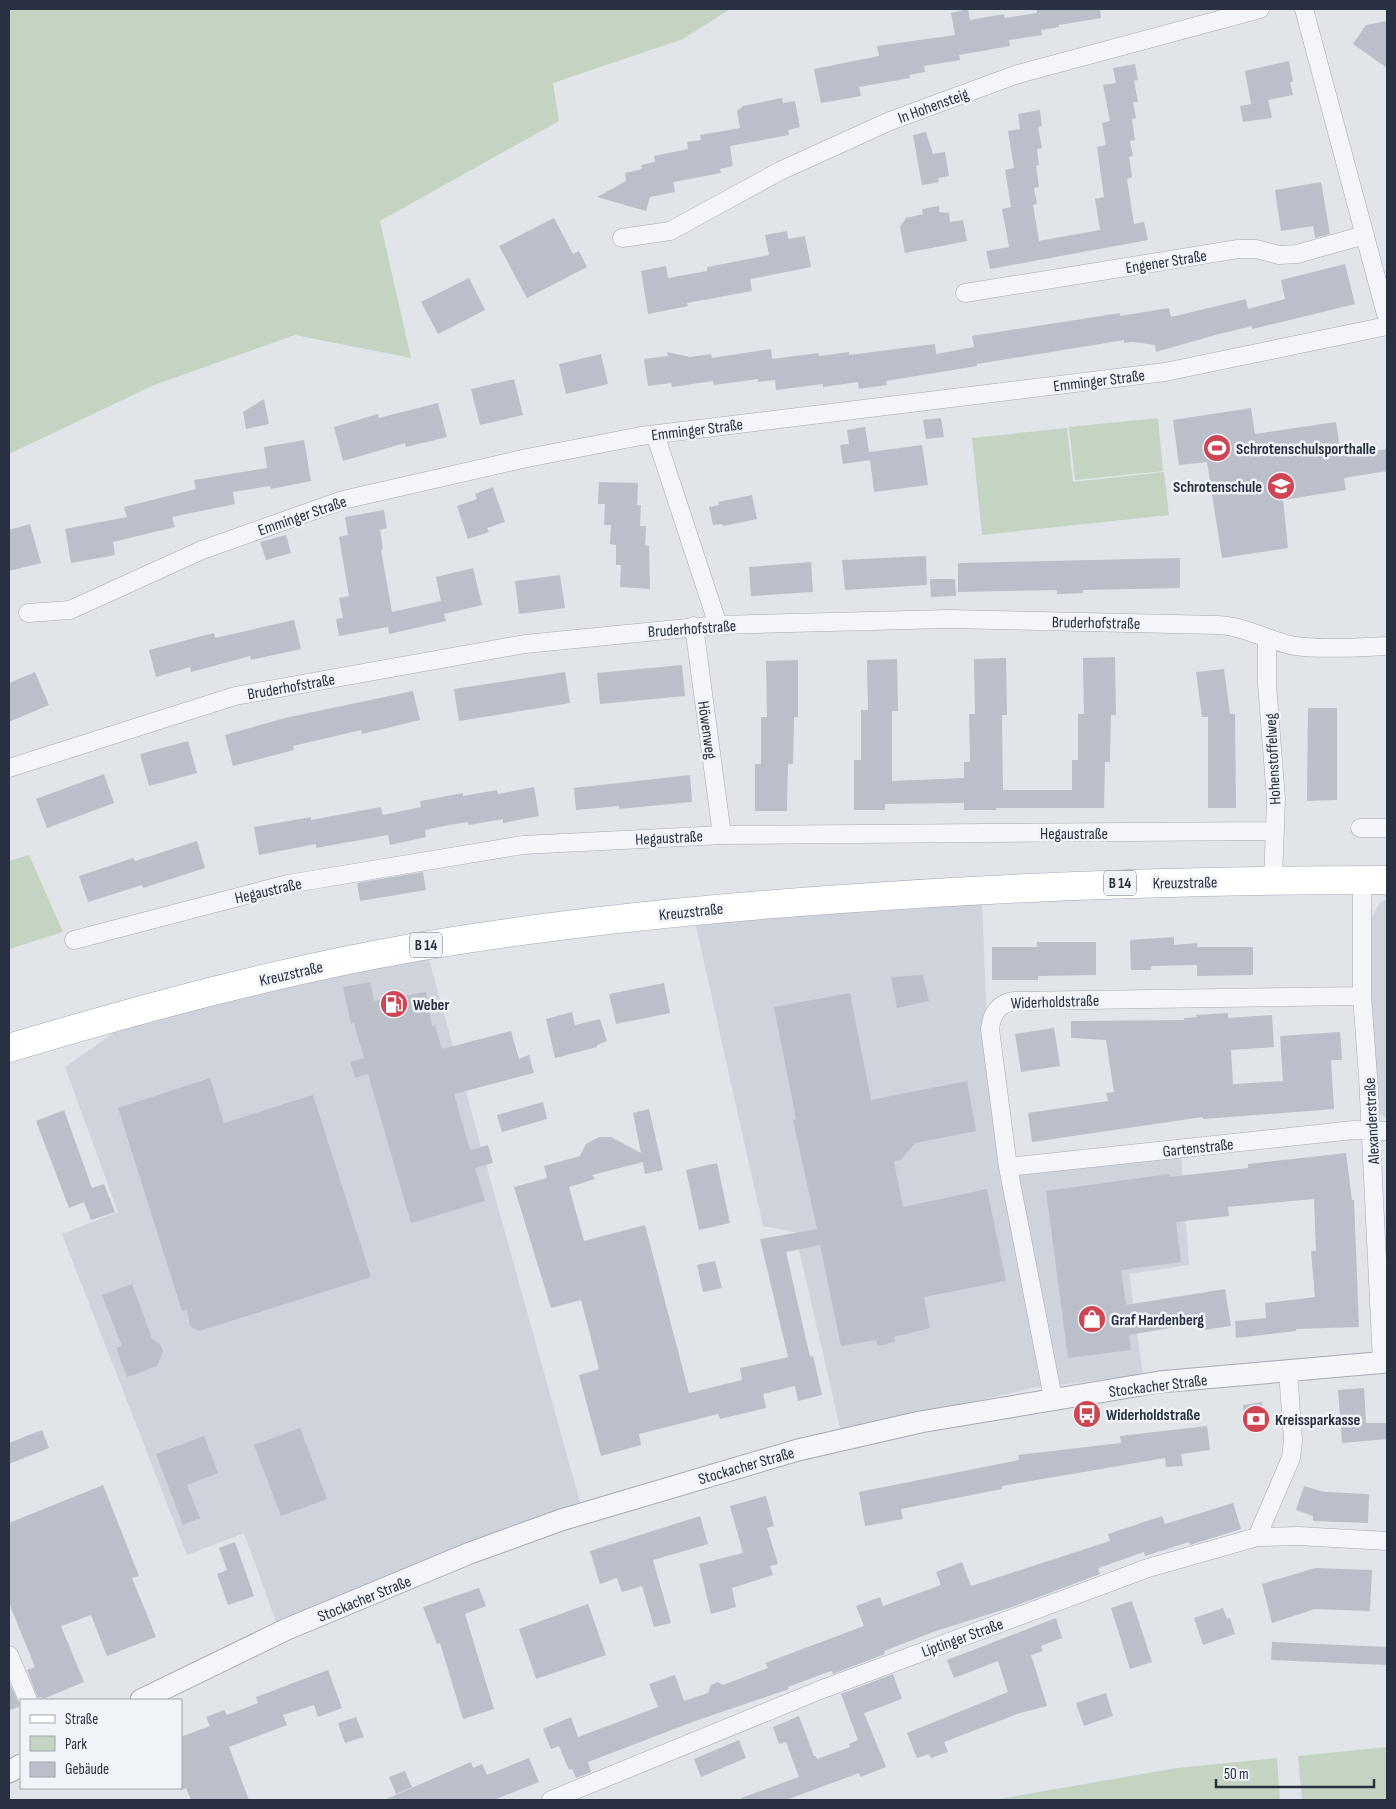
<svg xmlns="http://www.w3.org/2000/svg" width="1396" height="1809" viewBox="0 0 1396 1809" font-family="'Sofia Sans Condensed',sans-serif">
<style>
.built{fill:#cfd3db}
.green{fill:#c5d3c2}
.building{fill:#bbbfc9}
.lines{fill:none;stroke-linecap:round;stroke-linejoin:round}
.minor-casing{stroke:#a6aab3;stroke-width:19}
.tertiary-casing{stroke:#a6aab3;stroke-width:23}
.primary-casing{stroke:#a0a7b5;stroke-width:29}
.minor{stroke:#f3f5f8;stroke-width:18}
.tertiary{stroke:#f3f5f8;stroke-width:21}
.primary{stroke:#fff;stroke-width:28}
.labels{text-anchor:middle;stroke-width:5;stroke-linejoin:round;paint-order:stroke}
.shield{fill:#f0f3f7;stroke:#656a78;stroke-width:1}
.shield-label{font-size:15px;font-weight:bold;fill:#293041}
.street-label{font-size:16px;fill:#293041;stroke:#f0f3f7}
.poi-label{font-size:16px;font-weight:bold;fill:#293041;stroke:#f0f3f7;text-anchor:start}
</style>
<rect width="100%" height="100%" fill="#e1e4e9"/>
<!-- built -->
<path class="built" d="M1387,900V1118L1377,1112L1366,927L1380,902Z
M982,903L987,1024L1003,1166L1181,1154L1189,1265L1129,1274L1143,1375L1032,1388L841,1432L795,1232L763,1226L695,922Z
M428,956L580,1502L433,1558L278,1627L244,1533L187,1555L62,1234L118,1212L65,1067L122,1027L275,985Z"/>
<!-- green -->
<path class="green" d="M9,9H730L683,39L553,83L559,121L380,221L411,358L295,335L154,385L9,454Z
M1158,418L1163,471L1075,480L1069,427Z
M1067,428L1073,482L1164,472L1169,515L982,535L972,438Z
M29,855L63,932L9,949V861Z
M1387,1747V1800H1302L1298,1756Z
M1277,1758L1280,1800H993L1177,1768Z"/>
<!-- building -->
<path class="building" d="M968,9L970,20L1004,14L1005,18L1037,13L1036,9H1100L1101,18L1059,25V27L1041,30L1042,35L1009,40L1010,46L959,55L960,60L924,66L925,72L909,75L910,78L859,87L861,96L821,103L814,69L879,56L877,46L955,35L951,13Z
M1387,21V68L1353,44L1366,25Z
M1289,61L1293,82H1290L1293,95L1268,100L1272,118L1243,122L1240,106L1251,104L1245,71Z
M1135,64L1138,80L1134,81L1138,102H1133L1136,118L1132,119L1135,140L1130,141L1133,156L1129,157L1132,177L1127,179L1134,224L1144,222L1148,240L990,269L986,251L1009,247L1002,209L1011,207L1005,170L1014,168L1008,131L1020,129L1018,114L1040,110L1042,126L1038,127L1042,148L1037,149L1039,165L1036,166L1039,187L1034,188L1037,204L1033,205L1039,241L1100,230L1095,199L1104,197L1097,147L1106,145L1102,123L1110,121L1103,85L1116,83L1113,68Z
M782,98L783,103L795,101L800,127L788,130L789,135L730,146L733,166L720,169L721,173L673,182L675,192L650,197L646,211L597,197L626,181L625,173L642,169L641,165L655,162L654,156L688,149L687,142L701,140L700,135L740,128L737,111L743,106Z
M926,132L933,154L945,152L949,176L938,178L939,182L922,185L913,135Z
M1321,182L1330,234L1315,238L1313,226L1281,231L1275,190Z
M939,206V212L949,213L950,222L963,220L967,241L905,253L900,227L906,218L923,214L922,209Z
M554,218L573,254L579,251L587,267L527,298L499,246Z
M787,231L788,239L805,236L811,267L750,279L752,291L687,303L688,306L648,314L641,271L666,266L668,278L707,271V267L769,255L765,235Z
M1345,264L1355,304L1252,329V326L1215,335L1156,352L1155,345L1133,342L1124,343V340L977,364V366L886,381L887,385L859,389L858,382L823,387V384L776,390L775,380L758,382V379L714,385L713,381L672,387L671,383L648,386L644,359L668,356L667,352L690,357L711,354L712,358L771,349L772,359L818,353L819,356L849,352V355L935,344L936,354L974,347L972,336L1120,313V316L1169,308L1171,317L1246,299L1248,309L1285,299L1281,280Z
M469,278L485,310L438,334L421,302Z
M601,354L608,384L566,394L559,364Z
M514,379L523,415L480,425L471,389Z
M264,399L269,424L246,429L243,412Z
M438,403L447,437L406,447L405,443L343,461L334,427L378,414L379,418Z
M1251,408L1255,434L1336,422L1341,456L1387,449V471L1344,478L1346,490L1283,500L1288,548L1222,558L1207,462L1179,465L1173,420Z
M941,418L944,437L926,439L923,420Z
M865,427L869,452L922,445L928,485L874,492L870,460L843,464L840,445L849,444L847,430Z
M304,440L311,481L271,489L270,486L233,492L235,504L172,517L175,527L113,542L115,555L71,563L65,529L127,517L124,507L196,489L194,480L267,468L264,447Z
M599,482L638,483L637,505H641L640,526H646L645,545L649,546L650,589L620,587L621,565H616V545L610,544L611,525H604L605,504H598Z
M493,487L505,522L487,528L489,532L468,539L457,506L477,499L475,494Z
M752,495L757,519L723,526L722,524L713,525L709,507L719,505L718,502Z
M384,510L387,528L380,530L383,549L381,550L392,612L441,601L436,577L473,568L482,605L444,614L446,621L389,634L388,627L339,636L336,619L343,618L339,598L349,596L339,537L348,535L345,517Z
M30,524L41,563L9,571V530Z
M286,535L291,553L266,560L260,542Z
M926,556L927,585L845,590L842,560Z
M1180,558V588L1083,590V593L1057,594V590L958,592V563Z
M811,562L813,592L751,596L749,567Z
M560,575L565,608L519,614L515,581Z
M930,579H955L956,596L931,597Z
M294,620L301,649L251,660L250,656L191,672L190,667L156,677L149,650L214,633L215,638Z
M1115,657L1116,715H1111L1110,762H1105L1104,808H996V810H964V803L885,804V810H854V760H861V710H868L867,660L897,659L898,711H892V781L964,778V762H970L969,714H975L974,659L1006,658L1007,715H1002L1003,790H1072V760H1078V714H1084L1083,658Z
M798,660V717H794L793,764H788L787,811H755V764H761V717H767L766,661Z
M682,665L685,696L600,704L597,673Z
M1224,669L1230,714H1235L1236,808H1208V717H1202L1196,672Z
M35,672L49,705L9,722V683Z
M565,672L570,703L459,721L454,689Z
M413,691L420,720L362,734L361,730L293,746L294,750L233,766L225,735L285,718Z
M1308,708H1337V800L1307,801Z
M188,741L197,773L149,786L140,754Z
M104,774L114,803L47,828L36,799Z
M690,775L692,802L619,809V806L576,810L574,788Z
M534,787L539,816L503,823V819L469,825L468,822L449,825L425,830L426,837L390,845L388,835L316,848V844L259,855L254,827L311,817V820L381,807L383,815L421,807L420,801L463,793V796L497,790L498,794Z
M197,841L205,868L143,888L142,885L88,902L79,876L133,858L135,861Z
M423,872L426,890L360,901L357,883Z
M1174,937V945L1198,943L1197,947H1253V975L1197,976V965L1151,966V970H1131L1130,940Z
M1037,942H1096V975L1038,976V980H992V947H1037Z
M923,975L929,1001L897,1008L891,977Z
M370,982L374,1001L426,992L432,1026L435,1025L442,1049L511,1031L519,1059L529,1055L534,1073L454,1094L470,1150L488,1145L493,1163L475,1168L485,1201L411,1223L368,1074L355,1078L350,1062L364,1058L354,1023L351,1024L343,987Z
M664,983L670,1013L616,1024L609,994Z
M850,993L871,1100L967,1081L976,1131L915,1143L901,1160L894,1161L903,1207L987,1189L1006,1281L924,1297L930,1328L894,1337L895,1342L878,1346L876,1340L841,1346L820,1245L786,1252L810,1357L813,1356L822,1395L798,1401L795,1386L763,1394L766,1408L720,1419L718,1414L639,1434L641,1445L601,1456L579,1375L599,1369L581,1300L551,1308L514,1187L547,1178L544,1166L580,1156L586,1144L599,1137H611L641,1153L633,1113L649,1109L663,1170L645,1174L643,1162L592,1175L595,1179L569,1187L584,1241L645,1225L689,1393L742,1380L740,1368L788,1357L760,1239L817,1229L793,1120L796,1119L774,1007Z
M572,1012L575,1025L600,1019L607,1041L597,1045V1047L555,1058L546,1019Z
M1228,1013V1018L1272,1015L1274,1047L1231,1050L1233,1084L1283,1081L1280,1036L1340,1032L1342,1060H1331L1334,1109L1203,1119V1117L1032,1142L1028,1113L1108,1101L1106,1093L1114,1092L1106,1040L1071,1038V1021L1184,1020V1018L1197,1017L1196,1015Z
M1054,1028L1060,1066L1021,1072L1015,1034Z
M210,1078L224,1123L313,1095L371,1277L199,1331L190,1326L187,1310L182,1311L118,1108Z
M543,1102L547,1119L502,1132L497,1115Z
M64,1110L92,1188L104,1184L115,1212L91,1220L84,1202L69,1208L36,1121Z
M1346,1153L1352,1200H1354L1359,1327L1296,1329V1331L1236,1338L1235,1321L1266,1318L1265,1303L1315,1297L1311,1251H1316L1314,1199L1228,1207L1229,1216L1176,1222L1181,1262L1121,1270L1126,1305L1225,1289L1231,1326L1204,1330L1203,1322L1129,1335L1131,1350L1068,1358L1046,1191L1169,1174L1170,1177L1248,1168V1164Z
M717,1163L730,1223L699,1230L686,1170Z
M715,1261L722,1288L703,1292L697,1265Z
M132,1284L152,1339L160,1344L163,1351L157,1366L127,1377L116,1348L122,1346L102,1295Z
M1364,1388L1366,1423H1387V1439L1342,1443L1338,1390Z
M1262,1402L1265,1426L1246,1428L1243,1405Z
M1207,1426L1210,1450L1181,1454L1183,1466L1166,1467L1165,1458L1002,1486V1489L901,1509L903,1519L865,1526L859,1492L1019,1460L1018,1455L1121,1443L1120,1436Z
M300,1428L327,1499L281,1516L254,1445Z
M42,1430L49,1448L9,1464V1443Z
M204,1436L218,1473L187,1485L200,1518L183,1525L156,1454Z
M103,1485L139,1576L132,1578L156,1637L107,1656L91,1615L61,1626L84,1682L43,1699L42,1697L38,1698L27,1670L35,1667L9,1603V1523Z
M1304,1486L1324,1492L1369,1494L1368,1523L1313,1521V1516L1296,1510Z
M766,1496L774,1526L767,1528L778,1564L770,1566L773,1575L732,1588L736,1607L711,1614L699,1564L743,1553L730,1506Z
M1233,1503L1241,1529L1190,1545L1189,1542L1145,1556L1144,1552L1098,1568L1100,1574L1012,1607L936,1631L884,1651L885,1654L833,1674L832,1671L828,1672L788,1687L789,1689L695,1721L588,1762L591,1772L576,1778L572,1769L569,1770L559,1746L551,1749L543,1729L571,1717L578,1737L658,1707L649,1684L675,1675L684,1701L708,1693L711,1685L718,1682L723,1685L768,1668L765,1663L864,1626L856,1606L880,1597L883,1606L941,1585L936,1572L962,1562L971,1586L1110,1541L1108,1534L1162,1516L1165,1524Z
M700,1516L708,1544L653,1560L671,1623L654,1627L642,1586L622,1592L617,1578L600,1584L590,1551Z
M235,1542L254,1596L228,1605L217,1574L227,1570L219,1548Z
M1315,1568L1372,1570L1370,1611L1315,1609L1272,1623L1262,1584Z
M479,1588L486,1606L465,1614L494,1709L463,1719L440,1643L437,1644L423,1607Z
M1132,1601L1152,1662L1130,1669L1111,1608Z
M588,1604L606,1655L536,1679L519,1629Z
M1223,1608L1227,1619L1230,1618L1235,1634L1203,1645L1194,1618Z
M1056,1618L1062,1638L1041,1646L1043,1651L1031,1655L1047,1706L1020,1713L944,1742L948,1752L931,1758L929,1754L917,1758L907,1733L1008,1692L998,1661L954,1678L947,1660Z
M1272,1642L1387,1647V1665L1271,1660Z
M328,1670L342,1708L318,1717L314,1705L283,1715L287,1725L229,1747L249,1800H191L186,1788L181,1790V1737L210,1726L206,1717L224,1710L227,1715L258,1703L256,1697Z
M893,1674L902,1699L864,1713L886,1767L860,1777L859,1773L786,1800H742L741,1798L799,1777L786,1742L779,1744L773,1727L799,1716L814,1756H816L817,1759L850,1747L849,1744L858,1740L841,1694Z
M9,1682L20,1706L9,1711Z
M1106,1693L1113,1716L1084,1726L1076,1703Z
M356,1717L364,1737L345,1743L338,1723Z
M739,1740L746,1758L701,1777L694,1759Z
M529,1758L539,1782L494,1800H384L471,1762L473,1768L482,1764L487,1775Z
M405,1771L412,1787L396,1794L389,1777Z"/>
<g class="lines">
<defs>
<path id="minor" d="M1304,9L1387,318
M622,238L670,231L780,171L890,121L1018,74L1260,9
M965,293L1238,249H1256L1279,255L1297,254L1365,235
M655,434L718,625
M28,613L70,610L202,550L343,500L527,458L641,436L1165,372L1387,326
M694,626L722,835
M1267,639V684L1276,799L1273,880
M9,768L235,696L525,644L718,625L948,619L1218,625C1245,626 1268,641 1295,646C1321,650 1361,647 1387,646
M1360,828H1387
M1362,880V996L1368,1076L1382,1362
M74,940L288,884L523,845L722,835L1274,831
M1008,1167L1354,1130L1387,1131
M1053,1398L1008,1167L990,1029C992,1013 999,1003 1015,1001L1362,996
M1257,1537L1291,1458L1293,1440L1288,1372
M9,1655L28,1700
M551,1800L820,1690L1148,1568L1257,1537L1298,1536L1387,1541"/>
<path id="tertiary" d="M141,1700L287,1629L470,1553L561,1520L798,1450L920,1422L1159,1382L1387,1362
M9,1772L21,1765"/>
<path id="primary" d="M9,1048C143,1008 279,971 417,947C557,923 699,909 841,899C1023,886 1205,880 1387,880"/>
</defs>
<!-- minor casing -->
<use href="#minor" class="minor-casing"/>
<!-- tertiary casing -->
<use href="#tertiary" class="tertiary-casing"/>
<!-- primary casing -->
<use href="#primary" class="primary-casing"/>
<!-- minor -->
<use href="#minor" class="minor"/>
<!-- tertiary -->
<use href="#tertiary" class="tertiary"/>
<!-- primary -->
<use href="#primary" class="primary"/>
</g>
<!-- icons -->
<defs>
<symbol id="stadium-disc" viewBox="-11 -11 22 22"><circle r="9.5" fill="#ce4653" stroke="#f0f3f7"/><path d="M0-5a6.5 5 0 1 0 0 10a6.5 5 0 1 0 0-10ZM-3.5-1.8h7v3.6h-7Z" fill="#fff"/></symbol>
<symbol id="school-disc" viewBox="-11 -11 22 22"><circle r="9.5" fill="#ce4653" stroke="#f0f3f7"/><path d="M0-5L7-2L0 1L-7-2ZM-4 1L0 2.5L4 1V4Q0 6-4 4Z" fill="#fff"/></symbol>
<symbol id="fuel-disc" viewBox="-11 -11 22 22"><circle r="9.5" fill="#ce4653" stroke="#f0f3f7"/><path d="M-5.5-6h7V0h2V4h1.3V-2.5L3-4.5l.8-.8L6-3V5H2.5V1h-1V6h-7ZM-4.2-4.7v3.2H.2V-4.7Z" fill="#fff"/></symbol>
<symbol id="shop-disc" viewBox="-11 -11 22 22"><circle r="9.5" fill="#ce4653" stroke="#f0f3f7"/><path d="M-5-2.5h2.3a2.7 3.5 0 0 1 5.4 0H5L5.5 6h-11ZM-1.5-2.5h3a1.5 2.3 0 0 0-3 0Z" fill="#fff"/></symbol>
<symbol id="bus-disc" viewBox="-11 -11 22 22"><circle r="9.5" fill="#ce4653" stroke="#f0f3f7"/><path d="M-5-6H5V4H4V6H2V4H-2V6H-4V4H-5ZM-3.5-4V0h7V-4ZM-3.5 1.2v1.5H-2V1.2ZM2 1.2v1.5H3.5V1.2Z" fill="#fff"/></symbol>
<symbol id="bank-disc" viewBox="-11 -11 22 22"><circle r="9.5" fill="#ce4653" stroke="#f0f3f7"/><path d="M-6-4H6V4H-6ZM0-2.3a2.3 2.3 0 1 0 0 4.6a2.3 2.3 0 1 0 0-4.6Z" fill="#fff"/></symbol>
</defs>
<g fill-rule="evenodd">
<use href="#stadium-disc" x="1201" y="432" width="32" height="32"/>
<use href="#school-disc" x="1265" y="470" width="32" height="32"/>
<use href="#fuel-disc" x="378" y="988" width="32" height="32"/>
<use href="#shop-disc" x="1076" y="1303" width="32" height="32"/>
<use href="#bus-disc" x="1071" y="1398" width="32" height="32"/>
<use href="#bank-disc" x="1240" y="1403" width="32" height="32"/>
</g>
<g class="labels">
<!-- shield labels -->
<g class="shield">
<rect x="1104" y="870.5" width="32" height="25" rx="4"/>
<rect x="410" y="932.5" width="32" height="25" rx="4"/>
</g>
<g class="shield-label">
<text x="1120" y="888">B 14</text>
<text x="426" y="950">B 14</text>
</g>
<!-- street labels -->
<g class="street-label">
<text transform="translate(933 105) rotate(-20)" y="6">In Hohensteig</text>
<text transform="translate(1166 261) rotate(-9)" y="6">Engener Straße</text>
<text transform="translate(1099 380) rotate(-7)" y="6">Emminger Straße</text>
<text transform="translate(697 429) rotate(-7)" y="6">Emminger Straße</text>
<text transform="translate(302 515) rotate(-19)" y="6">Emminger Straße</text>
<text transform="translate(1096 622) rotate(1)" y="6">Bruderhofstraße</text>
<text transform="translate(692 628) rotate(-4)" y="6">Bruderhofstraße</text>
<text transform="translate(291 686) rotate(-10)" y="6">Bruderhofstraße</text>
<text transform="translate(708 730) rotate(82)" y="6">Höwenweg</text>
<text transform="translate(1272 759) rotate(-93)" y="6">Hohenstoffelweg</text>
<text x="1074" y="839">Hegaustraße</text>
<text transform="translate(669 837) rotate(-3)" y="6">Hegaustraße</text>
<text transform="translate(1185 882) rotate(-1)" y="6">Kreuzstraße</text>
<text transform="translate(268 890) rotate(-13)" y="6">Hegaustraße</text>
<text transform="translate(691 911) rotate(-6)" y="6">Kreuzstraße</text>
<text transform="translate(291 973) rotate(-13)" y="6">Kreuzstraße</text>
<text transform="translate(1055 1001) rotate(-2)" y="6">Widerholdstraße</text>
<text transform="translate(1371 1121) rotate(-93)" y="6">Alexanderstraße</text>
<text transform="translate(1198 1147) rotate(-6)" y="6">Gartenstraße</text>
<text transform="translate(1158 1385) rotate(-7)" y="6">Stockacher Straße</text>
<text transform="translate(746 1465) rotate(-16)" y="6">Stockacher Straße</text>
<text transform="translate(364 1598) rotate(-22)" y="6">Stockacher Straße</text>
<text transform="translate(962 1637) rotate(-20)" y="6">Liptinger Straße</text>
</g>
<!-- poi labels -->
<g class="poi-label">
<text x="1236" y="454">Schrotenschulsporthalle</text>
<text x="1262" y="492" text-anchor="end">Schrotenschule</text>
<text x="413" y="1010">Weber</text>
<text x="1111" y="1325">Graf Hardenberg</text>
<text x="1106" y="1420">Widerholdstraße</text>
<text x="1275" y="1425">Kreissparkasse</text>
</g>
</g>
<!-- border -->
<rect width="1396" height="1809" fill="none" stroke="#293041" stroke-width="20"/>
<!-- legend -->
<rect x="20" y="1699" width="162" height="90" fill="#f0f3f7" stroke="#a0a5ae"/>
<rect x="30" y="1715" width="25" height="8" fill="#ffffff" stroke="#a0a5ae"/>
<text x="65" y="1724" font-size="15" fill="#293041">Straße</text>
<rect x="30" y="1736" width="25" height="15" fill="#c5d3c2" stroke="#a0a5ae"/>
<text x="65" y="1749" font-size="15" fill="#293041">Park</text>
<rect x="30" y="1762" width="25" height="15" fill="#bbbfc9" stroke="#a0a5ae"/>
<text x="65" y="1774" font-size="15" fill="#293041">Gebäude</text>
<!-- scale -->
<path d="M1216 1779v8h158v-8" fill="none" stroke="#293041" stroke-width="2.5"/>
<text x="1224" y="1779" font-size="15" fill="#293041" stroke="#f0f3f7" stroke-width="4" paint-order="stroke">50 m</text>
</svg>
